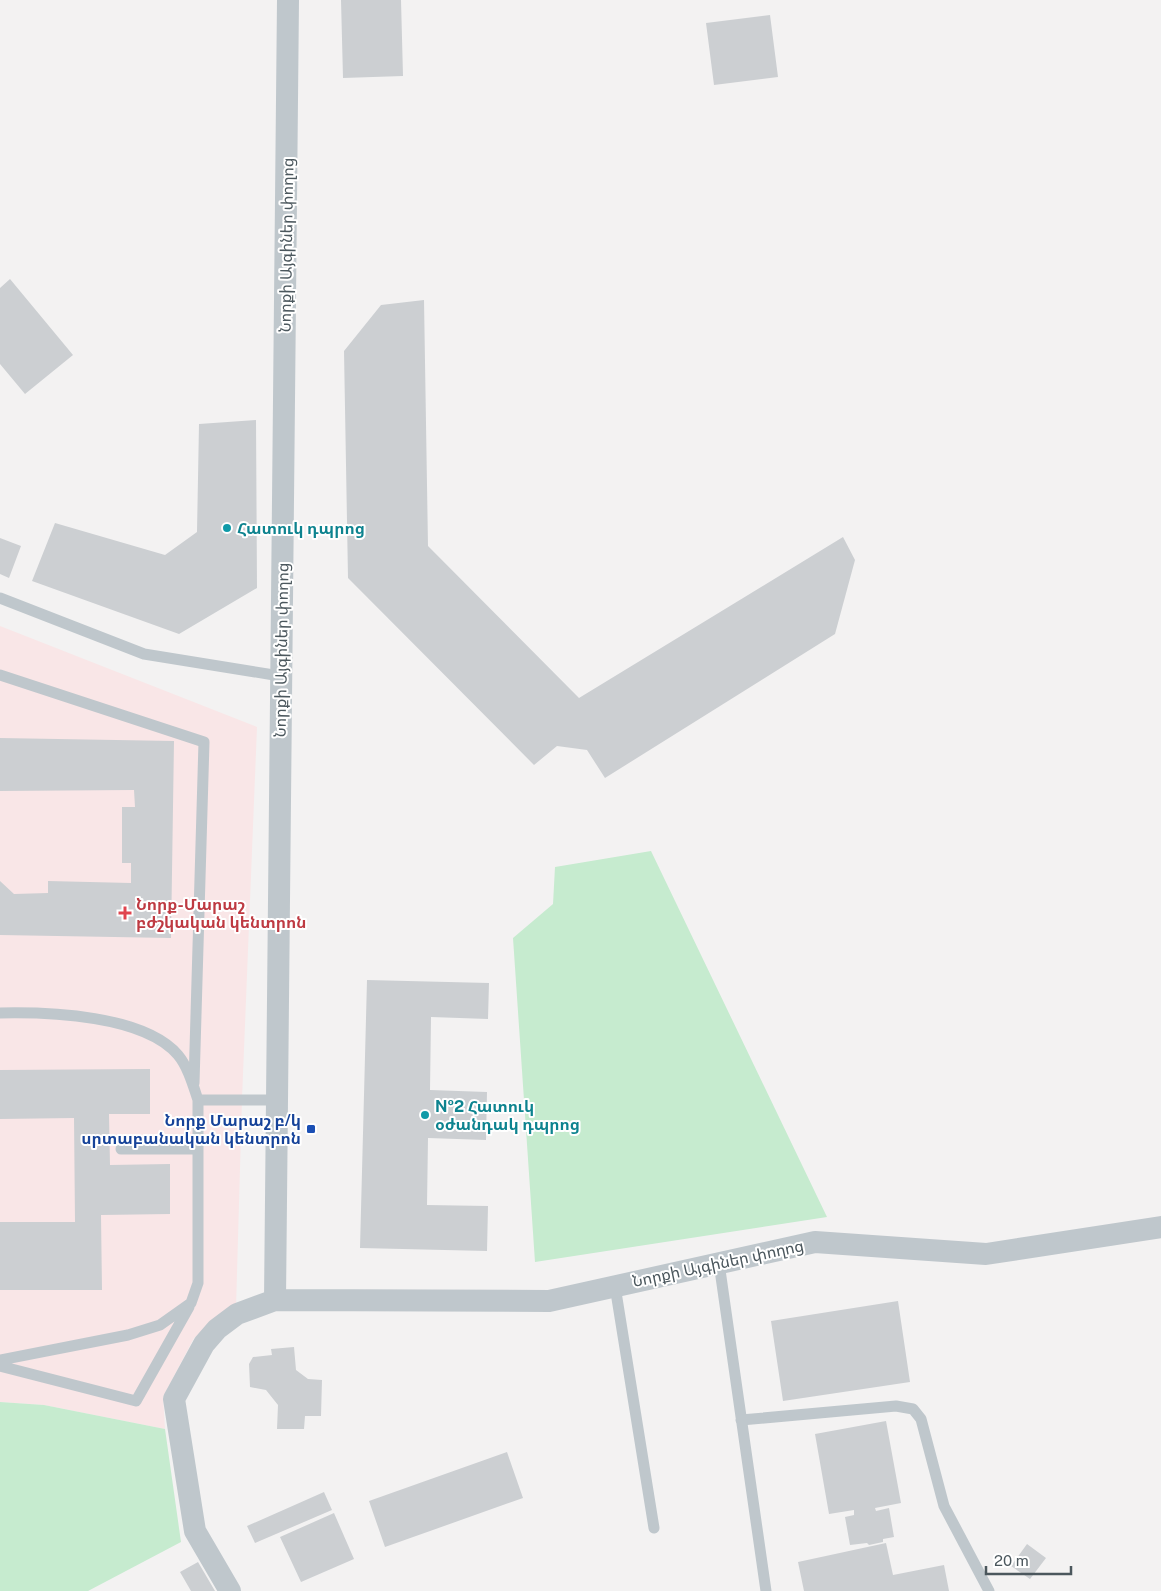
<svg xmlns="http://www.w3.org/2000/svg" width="1161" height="1591" viewBox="0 0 1161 1591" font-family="'Public Sans','Noto Sans Armenian',sans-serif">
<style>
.medical{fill:#f9e6e7}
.green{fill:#c6ebcf}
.building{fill:#cccfd2}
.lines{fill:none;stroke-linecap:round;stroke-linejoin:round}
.lane{stroke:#bfc7cc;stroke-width:11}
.street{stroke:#bfc7cc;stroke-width:22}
.culture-dot{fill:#0f9aa8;stroke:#fff;stroke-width:2}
.health-dot{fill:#e0444e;stroke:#fff;stroke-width:2}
.transit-dot{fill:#1a4fb4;stroke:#fff;stroke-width:2}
.labels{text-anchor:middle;stroke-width:4;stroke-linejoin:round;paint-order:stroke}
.street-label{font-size:16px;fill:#4b575d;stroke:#fff}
.culture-label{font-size:16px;font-weight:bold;fill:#0d838f;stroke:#fff;text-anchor:start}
.health-label{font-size:16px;font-weight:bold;fill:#be3a42;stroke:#fff;text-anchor:start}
.transit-label{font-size:16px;font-weight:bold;fill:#164399;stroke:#fff;text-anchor:end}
</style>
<rect width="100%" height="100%" fill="#f3f2f2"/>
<!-- medical -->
<path class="medical" d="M0,626L257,727L242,1099L236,1308L194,1338L163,1397L165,1429L44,1405L0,1402Z"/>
<!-- green -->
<path class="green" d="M651,851L827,1217L535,1262L513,938L553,904L555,867Z
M0,1402L44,1405L165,1429L181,1542L88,1591H0Z"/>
<!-- building -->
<path class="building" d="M341,0H401L403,76L343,78Z
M770,15L778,77L714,85L706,23Z
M10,279L73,355L25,394L0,364V288Z
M424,300L428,546L579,698L843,537L855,560L835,634L605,778L587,750L557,746L534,765L348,578L344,351L381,305Z
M256,420L257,588L179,634L32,581L55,523L165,555L197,532L199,424Z
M0,538L21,546L9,578L0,574Z
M0,738L174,741L171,938L0,935V881L14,894L48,893V881L131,883V863H122V807H135L134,790L0,791Z
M367,980L489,983L488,1019L431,1017L430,1090L487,1092L486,1140L428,1138L427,1205L488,1206L487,1251L360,1248Z
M150,1069V1114H109L110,1165L170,1164V1214L101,1215L102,1290H0V1222H75L74,1118L0,1119V1070Z
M898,1301L910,1382L783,1401L771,1321Z
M294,1347L296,1370L308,1379L322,1380L321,1416H305L304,1429H277L278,1405L266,1390L250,1387L249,1364L253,1357L272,1355L271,1349Z
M886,1421L901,1503L875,1508L876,1511L889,1508L894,1537L883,1539V1542L869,1545L867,1543L850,1545L845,1517L854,1515V1510L829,1514L815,1434Z
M507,1452L523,1498L385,1547L369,1501Z
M324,1492L332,1510L255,1543L247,1526Z
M334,1513L354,1559L301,1582L280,1537Z
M886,1543L893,1575L944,1565L949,1591H804L798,1562Z
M1027,1544L1046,1558L1030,1579L1011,1566Z
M198,1562L215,1591H191L180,1572Z"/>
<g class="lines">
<!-- lane -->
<path class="lane" d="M0,598L144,654L280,676
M0,675L204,742L194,1083
M0,1013C49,1012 144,1015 178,1055C188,1067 193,1085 198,1100V1283L191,1303L160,1325L128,1335L0,1360
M198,1100H276
M121,1149H197
M719,1263L766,1591
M615,1286L654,1528
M0,1366L136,1401L189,1307
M741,1420L896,1406L913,1409L921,1419L944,1506L989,1591"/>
<!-- street -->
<path class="street" d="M275,1300L288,0
M230,1591L195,1531L174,1399L204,1344L217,1329L237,1314L275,1300L549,1301L815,1242L986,1254L1161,1227"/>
</g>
<!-- markers -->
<g class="culture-dot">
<circle cx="227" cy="528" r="5"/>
<circle cx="425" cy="1115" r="5"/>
</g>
<path class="health-dot" d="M122.5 905.5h5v5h5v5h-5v5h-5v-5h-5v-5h5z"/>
<rect class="transit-dot" x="306" y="1124" width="10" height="10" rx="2.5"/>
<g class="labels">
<!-- street labels -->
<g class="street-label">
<text transform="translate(286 245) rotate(-89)" y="6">Նորքի Այգիներ փողոց</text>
<text transform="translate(281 650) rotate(-89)" y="6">Նորքի Այգիներ փողոց</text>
<text transform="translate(718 1263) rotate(-12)" y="6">Նորքի Այգիներ փողոց</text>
</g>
<!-- culture labels -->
<g class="culture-label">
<text x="237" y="534">Հատուկ դպրոց</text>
<text x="435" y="1112">№2 Հատուկ<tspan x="435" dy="18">օժանդակ դպրոց</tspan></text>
</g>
<!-- health labels -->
<g class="health-label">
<text x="136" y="910">Նորք-Մարաշ<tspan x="136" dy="18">բժշկական կենտրոն</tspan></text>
</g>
<!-- transit labels -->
<g class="transit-label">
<text x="301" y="1126">Նորք Մարաշ բ/կ<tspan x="301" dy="18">սրտաբանական կենտրոն</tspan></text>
</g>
</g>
<!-- scale -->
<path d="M986 1566v8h85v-8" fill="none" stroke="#4b575d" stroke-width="2.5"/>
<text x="994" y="1566" font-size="15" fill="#4b575d" stroke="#ffffff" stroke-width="4" paint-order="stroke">20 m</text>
</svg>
